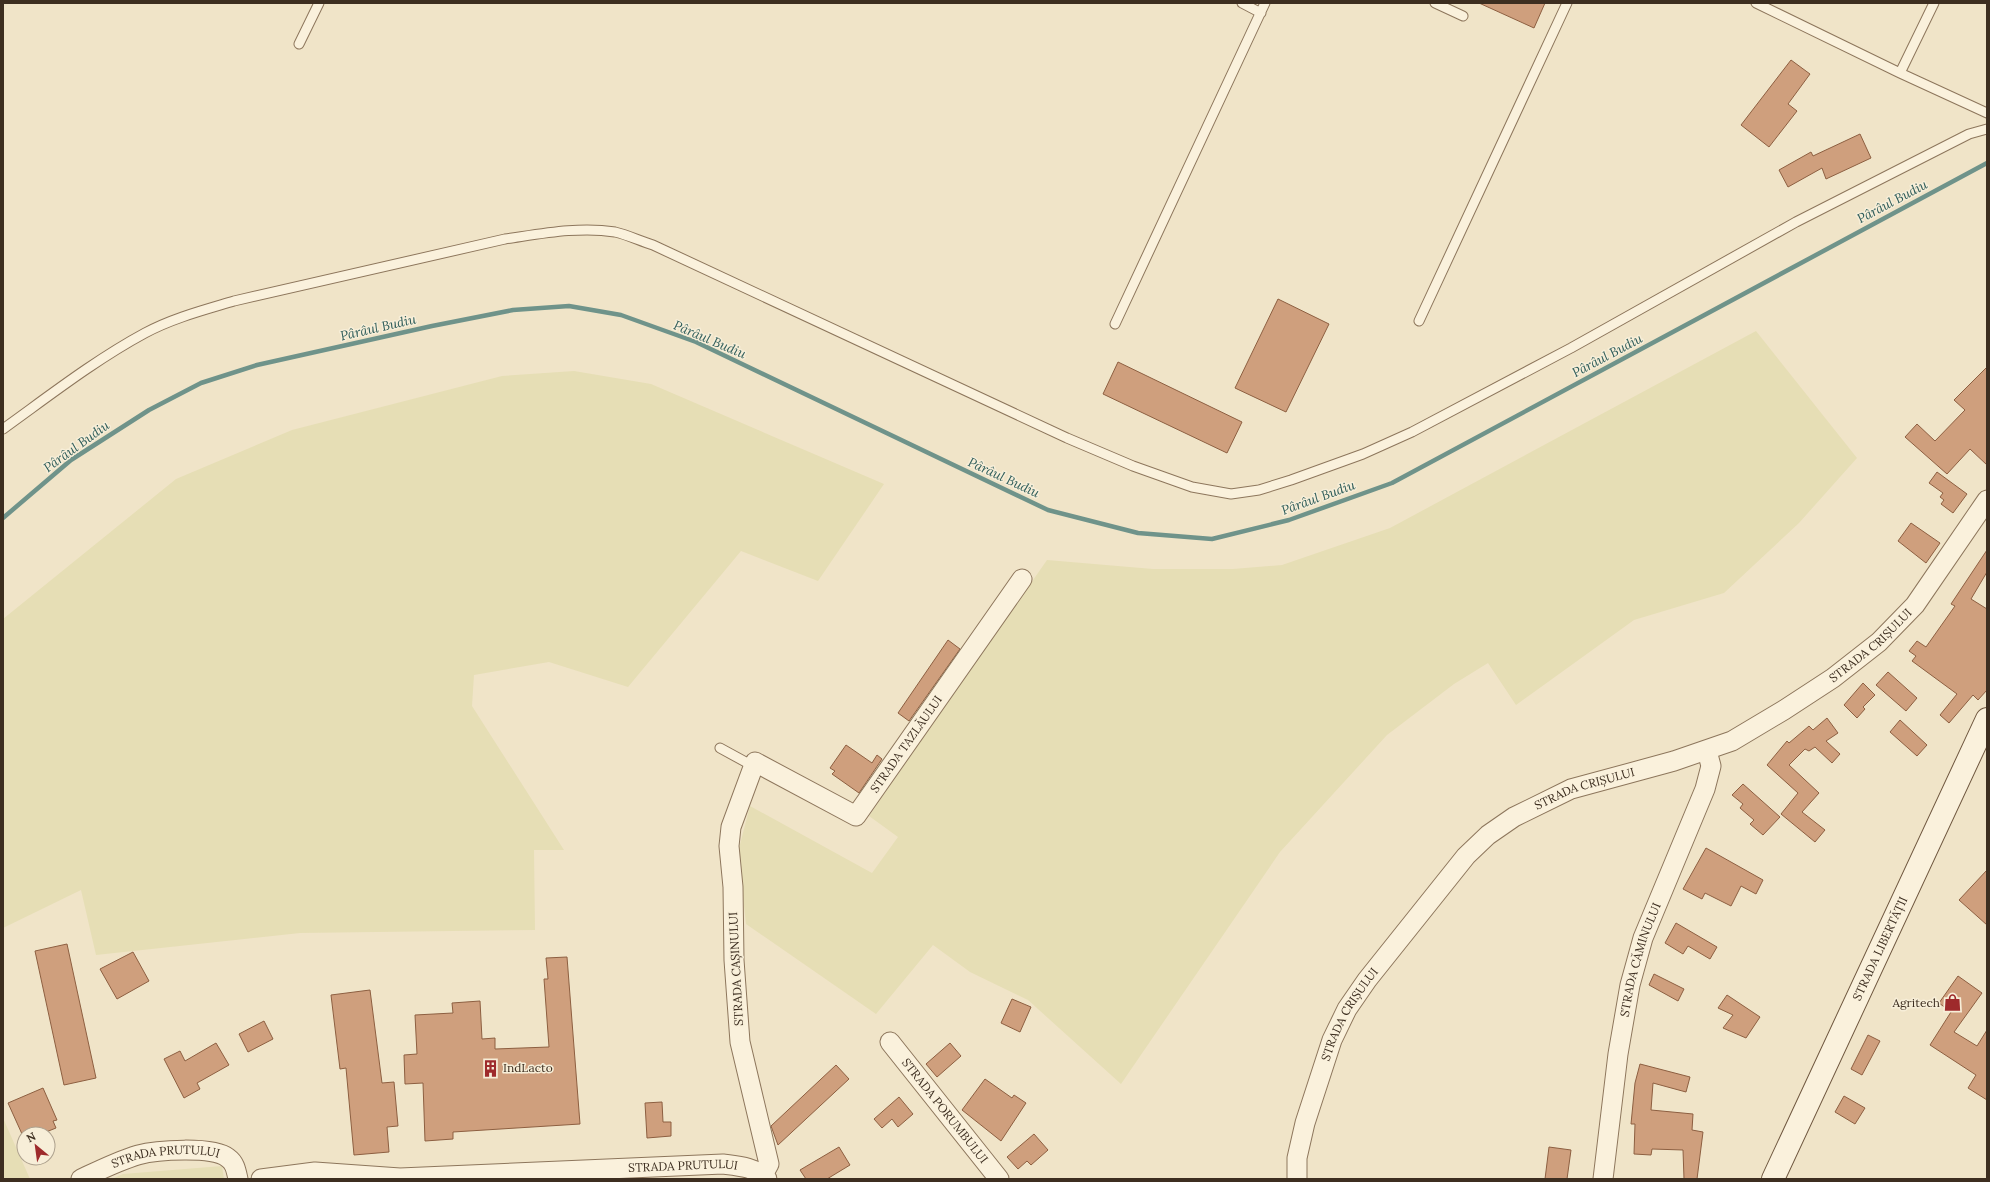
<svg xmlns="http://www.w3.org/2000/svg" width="1990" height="1182" viewBox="0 0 1990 1182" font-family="Lora,serif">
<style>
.farmland{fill:#e6deb5}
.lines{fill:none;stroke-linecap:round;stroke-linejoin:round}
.stream{stroke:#6f938a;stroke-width:4.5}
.building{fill:#cf9f7d;stroke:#8d5f41}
.service-casing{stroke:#8d765c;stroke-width:11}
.minor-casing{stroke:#8d765c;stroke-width:21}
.secondary-casing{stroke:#6f573f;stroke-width:24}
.service{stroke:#faf1dc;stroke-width:9}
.minor{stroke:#faf1dc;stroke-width:19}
.secondary{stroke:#faf1dc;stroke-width:22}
.labels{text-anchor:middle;stroke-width:3;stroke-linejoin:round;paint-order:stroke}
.street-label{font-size:12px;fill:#3d2e20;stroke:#f7eed8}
.poi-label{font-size:12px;fill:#3d2e20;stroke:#f7eed8;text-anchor:end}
.water-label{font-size:13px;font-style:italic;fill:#2f5d5a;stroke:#f7eed8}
</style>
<rect width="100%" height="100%" fill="#f0e4c8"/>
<!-- farmland -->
<path class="farmland" d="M1756,331L1857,458L1799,523L1724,593L1634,620L1516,705L1488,663L1454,684L1387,735L1280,852L1121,1084L1028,1000L970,972L933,945L876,1014L746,924L738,852L750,806L872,873L898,837L869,816L1047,560L1153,569H1233L1282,565L1390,528Z
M574,371L651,384L884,484L818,581L741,551L628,687L549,662L474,675L472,706L564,850H534L535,930L300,933L96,955L81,890L3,928V619L176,479L292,430L502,376Z
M3,1118L30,1179H3Z
M222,1166L224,1179H112L123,1174Z"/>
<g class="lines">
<!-- stream -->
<path class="stream" d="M3,518L71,460L149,410L201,383L257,365L432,326L513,310L569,306L621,315L696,342L1048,510L1138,533L1212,539L1289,520L1392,483L1987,163"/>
</g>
<!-- building -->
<path class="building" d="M1479,3H1545L1534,28Z
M1791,60L1810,74L1788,104L1797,111L1769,147L1741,125Z
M1860,134L1871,158L1826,179L1822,168L1788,187L1779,170L1811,152L1813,156Z
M1278,299L1329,324L1286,412L1235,388Z
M1118,362L1242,422L1227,453L1103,394Z
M1987,367V465L1970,449L1947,474L1905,437L1917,424L1935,441L1965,410L1954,400Z
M1937,472L1967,494L1953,513L1941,504L1944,500L1940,497L1943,493L1929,483Z
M1911,523L1940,543L1926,563L1898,541Z
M1987,550V572L1971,599L1987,609V690L1978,700L1973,695L1949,723L1940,715L1957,694L1912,661L1916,656L1909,651L1917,641L1926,647L1955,606L1951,604Z
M948,640L960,649L909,721L898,713Z
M1888,672L1917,698L1906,711L1876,685Z
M1863,683L1875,695L1863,707L1865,709L1857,718L1844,705Z
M1827,718L1838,733L1826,741L1840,754L1832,763L1815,747L1809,751L1805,749L1789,765L1819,793L1802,812L1825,830L1815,842L1781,814L1798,793L1767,765L1787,741L1789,743L1809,726L1813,730Z
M1900,720L1927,745L1917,756L1890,732Z
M846,745L872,763L877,755L882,759L859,793L832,774L835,771L830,768Z
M1743,784L1780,817L1763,835L1750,824L1754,820L1740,808L1743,804L1732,795Z
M1706,848L1763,880L1756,894L1741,886L1731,906L1705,893L1702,899L1683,889Z
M1987,870V925L1959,900Z
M1676,923L1717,947L1710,959L1688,946L1683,954L1665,943Z
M67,944L96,1078L64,1085L35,951Z
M133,952L149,981L117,999L100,969Z
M567,957L580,1124L453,1132V1139L425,1141L423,1083L405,1084L404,1055L417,1054L415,1015L453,1013L452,1003L480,1001L482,1039L495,1038V1049L549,1047L544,979H548L546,958Z
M1654,974L1684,989L1678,1001L1649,985Z
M1958,976L1982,993L1954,1032L1977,1046L1987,1030V1100L1968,1088L1976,1075L1930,1045L1951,1012L1939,1003Z
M370,990L382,1083L394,1082L398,1126L387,1127L389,1152L354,1155L346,1068L340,1069L331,995Z
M1727,995L1760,1017L1746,1038L1723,1028L1733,1015L1718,1008Z
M1012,999L1031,1007L1020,1032L1001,1023Z
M264,1021L273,1039L248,1052L239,1034Z
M1868,1035L1880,1041L1862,1075L1851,1069Z
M216,1043L229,1065L197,1083L200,1089L184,1098L164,1059L180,1051L185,1061Z
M950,1043L961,1056L937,1077L926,1064Z
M1640,1064L1690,1077L1686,1092L1653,1083L1651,1110L1693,1114L1692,1130L1703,1132L1697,1179H1684L1683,1150L1652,1149L1651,1155L1634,1154L1635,1124H1631L1635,1083Z
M836,1065L849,1079L778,1145L771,1126Z
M985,1079L1012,1098L1014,1095L1026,1103L1001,1141L962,1110Z
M43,1088L57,1120L53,1121L56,1128L41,1134H22L8,1103Z
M1844,1096L1865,1108L1855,1124L1835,1112Z
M899,1097L913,1114L898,1127L892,1119L882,1128L874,1119Z
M662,1102L663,1122H671V1136L647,1138L645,1103Z
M1034,1134L1048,1150L1031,1165L1027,1161L1018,1169L1007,1157Z
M839,1147L850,1165L827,1179H806L800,1170Z
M1549,1147L1571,1150L1567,1179H1545Z"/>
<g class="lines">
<defs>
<path id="service" d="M1242,3L1261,13
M1435,3L1463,16
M1756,3L1900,73L1987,113
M299,44L319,3
M1900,73L1934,3
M1419,321L1567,3
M1115,324L1265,3
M3,429C49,396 95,360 145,333C173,318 204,310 234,301L505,239C540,234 579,226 615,232C628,235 640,241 653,245L1067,438L1133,466L1192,487L1231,494L1259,490L1291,480L1363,454L1412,432L1571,348L1796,222L1969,134L1987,129
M720,748L753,766"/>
<g id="minor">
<path id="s1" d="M890,1042L999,1179"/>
<path id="s2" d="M763,1175L769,1164L740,1042L734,960L733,887L729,846L731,827L755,762L856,816L1022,579"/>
<path id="s3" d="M81,1179C100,1170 118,1161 138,1155C156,1150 213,1146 228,1158C235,1163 236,1170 238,1179"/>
<path id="s4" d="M261,1179L315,1172L400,1178L723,1164C739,1166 755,1167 767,1179"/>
<path id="s5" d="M1297,1179V1158L1305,1123L1332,1040L1347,1009L1367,980L1466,856L1488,835L1514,817L1571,789L1674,761L1732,741L1784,710L1833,678L1879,642L1915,605L1987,500"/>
<path id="s6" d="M1603,1179L1618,1054L1630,985L1643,938L1705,789L1711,766L1707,751"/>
</g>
<g id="secondary">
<path id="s7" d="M1773,1179L1987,719"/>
</g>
</defs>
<!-- service casing -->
<use href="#service" class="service-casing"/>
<!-- minor casing -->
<use href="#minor" class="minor-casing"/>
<!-- secondary casing -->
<use href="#secondary" class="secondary-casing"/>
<!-- service -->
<use href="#service" class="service"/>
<!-- minor -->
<use href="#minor" class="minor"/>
<!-- secondary -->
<use href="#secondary" class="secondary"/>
</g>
<!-- icons -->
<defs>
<symbol id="shop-bare" viewBox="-9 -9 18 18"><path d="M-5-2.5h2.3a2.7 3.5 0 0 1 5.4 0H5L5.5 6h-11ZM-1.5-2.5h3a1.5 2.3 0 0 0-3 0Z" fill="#9e2a2b" stroke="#f7eed8" stroke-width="2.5" paint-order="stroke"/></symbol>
<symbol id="building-bare" viewBox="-9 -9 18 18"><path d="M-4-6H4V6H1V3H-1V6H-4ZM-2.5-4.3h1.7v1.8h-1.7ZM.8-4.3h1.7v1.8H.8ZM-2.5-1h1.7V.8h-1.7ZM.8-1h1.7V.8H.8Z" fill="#9e2a2b" stroke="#f7eed8" stroke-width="2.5" paint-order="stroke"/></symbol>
</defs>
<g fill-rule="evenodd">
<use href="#shop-bare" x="1940" y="990" width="25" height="25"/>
<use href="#building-bare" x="478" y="1056" width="25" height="25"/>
</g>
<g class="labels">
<!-- street labels -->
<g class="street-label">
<text dy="4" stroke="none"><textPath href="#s5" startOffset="835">STRADA CRIȘULUI</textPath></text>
<text dy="4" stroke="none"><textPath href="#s2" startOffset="625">STRADA TAZLĂULUI</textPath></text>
<text dy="4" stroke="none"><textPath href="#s5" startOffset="511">STRADA CRIȘULUI</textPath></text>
<text dy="4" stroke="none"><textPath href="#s7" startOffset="254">STRADA LIBERTĂȚII</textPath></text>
<text dy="4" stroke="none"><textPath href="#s6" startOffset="223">STRADA CĂMINULUI</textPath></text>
<text transform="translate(736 969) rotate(-93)" y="4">STRADA CAȘINULUI</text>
<text dy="4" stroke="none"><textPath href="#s5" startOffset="175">STRADA CRIȘULUI</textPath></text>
<text dy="4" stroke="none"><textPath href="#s1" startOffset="88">STRADA PORUMBULUI</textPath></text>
<text dy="4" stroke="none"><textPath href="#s3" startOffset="89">STRADA PRUTULUI</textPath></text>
<text dy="4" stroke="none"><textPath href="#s4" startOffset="423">STRADA PRUTULUI</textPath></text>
</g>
<!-- poi labels -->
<g class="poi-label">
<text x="1940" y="1007">Agritech</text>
<text x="503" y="1072" text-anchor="start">IndLacto</text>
</g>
<!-- water labels -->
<g class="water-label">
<text transform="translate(1892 201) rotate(-28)" y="5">Pârâul Budiu</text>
<text transform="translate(378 327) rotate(-13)" y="5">Pârâul Budiu</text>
<text transform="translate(710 339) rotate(23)" y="5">Pârâul Budiu</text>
<text transform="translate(1607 355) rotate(-28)" y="5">Pârâul Budiu</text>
<text transform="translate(76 446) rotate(-36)" y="5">Pârâul Budiu</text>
<text transform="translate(1004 477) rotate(25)" y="5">Pârâul Budiu</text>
<text transform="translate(1318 497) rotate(-20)" y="5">Pârâul Budiu</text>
</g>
</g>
<!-- border -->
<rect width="1990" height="1182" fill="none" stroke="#3d2e20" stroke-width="8"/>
<!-- north arrow -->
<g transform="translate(36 1146) rotate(331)"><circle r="19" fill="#f7eed8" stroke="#ada18e"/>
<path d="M0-3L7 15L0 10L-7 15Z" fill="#9e2a2b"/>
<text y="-6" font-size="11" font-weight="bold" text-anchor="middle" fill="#3d2e20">N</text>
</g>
</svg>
